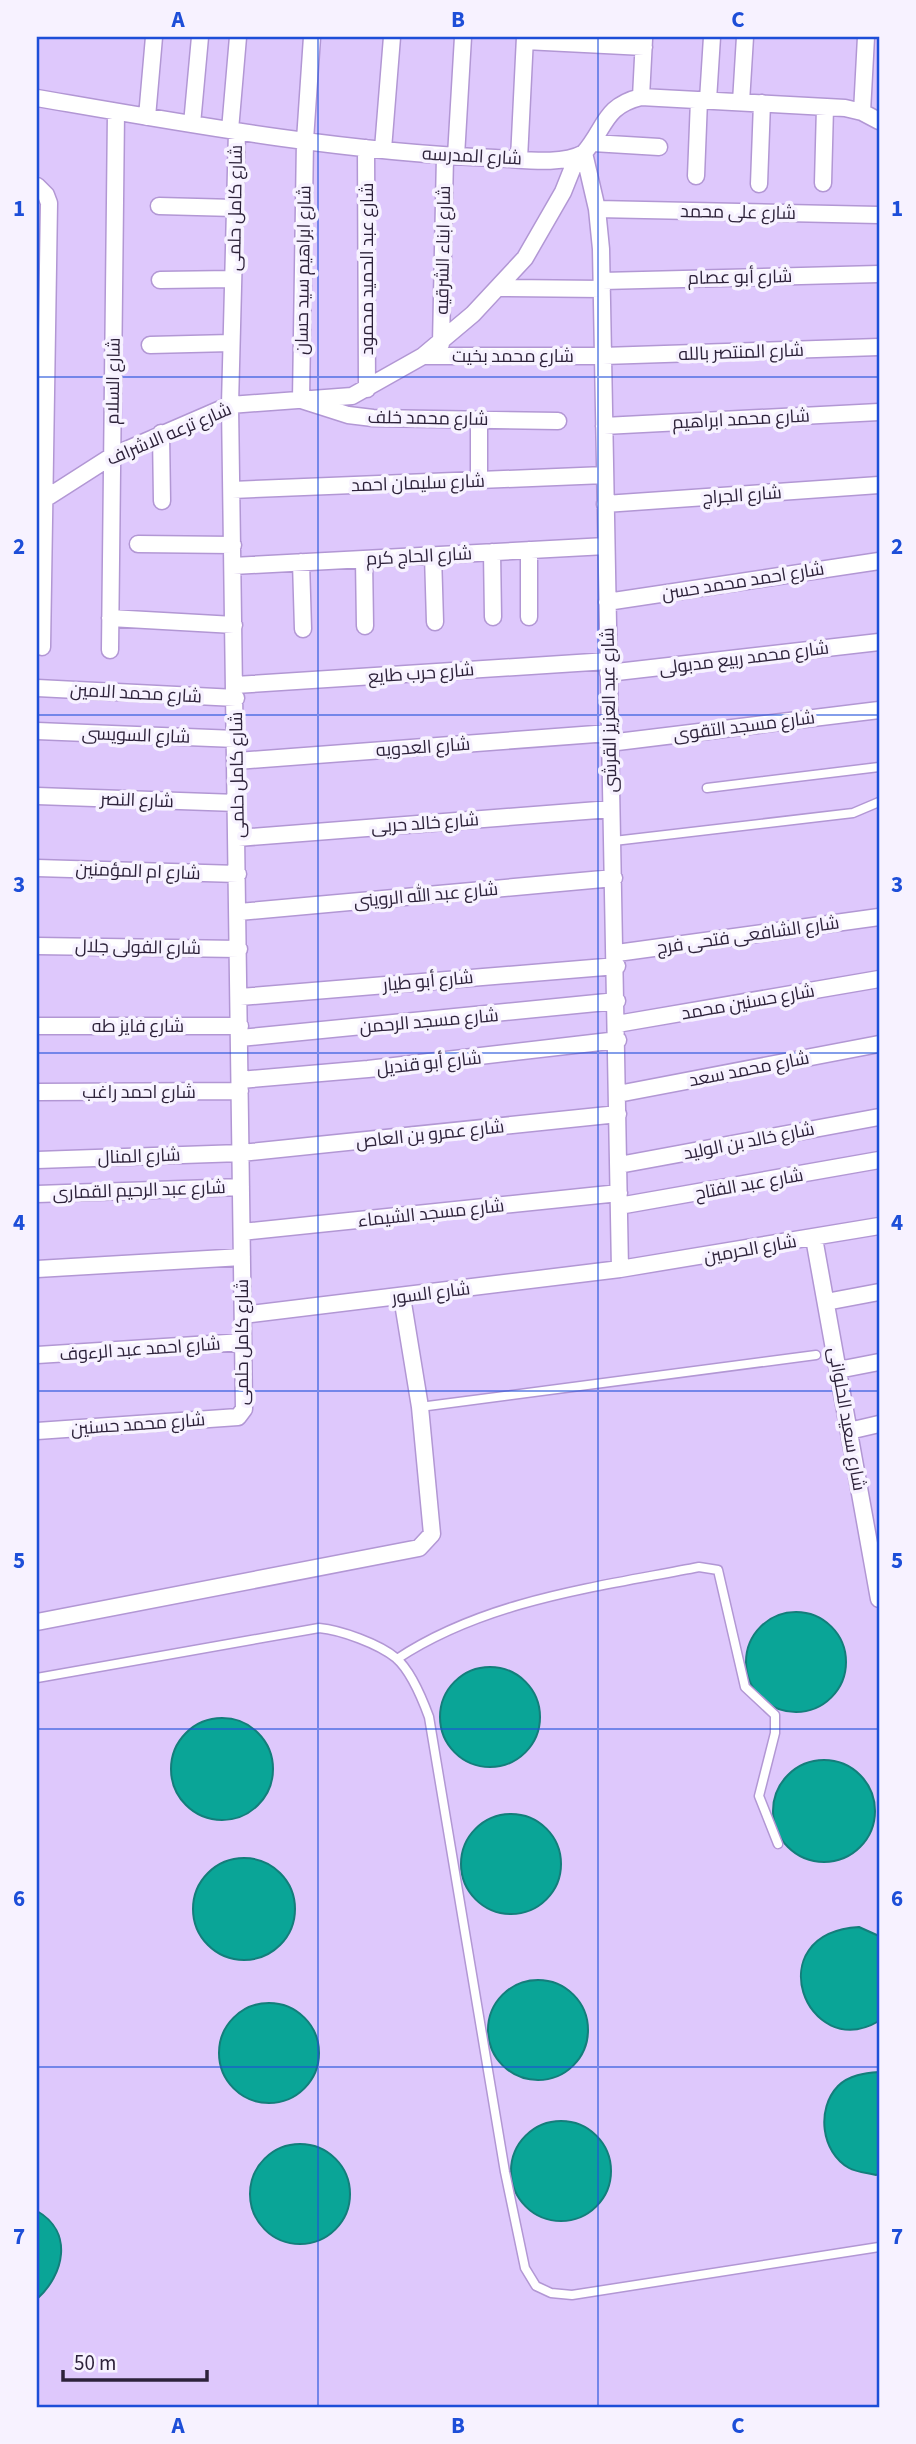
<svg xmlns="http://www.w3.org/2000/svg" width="916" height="2444" viewBox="0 0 916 2444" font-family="'Source Sans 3',Cairo,sans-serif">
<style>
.water{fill:#0aa597;stroke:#147e7b;stroke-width:2}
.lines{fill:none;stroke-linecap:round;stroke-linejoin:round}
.lane-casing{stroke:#b297d4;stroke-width:11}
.street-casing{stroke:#b297d4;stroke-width:19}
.lane{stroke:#fff;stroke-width:8}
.street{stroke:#fff;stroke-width:16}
.grid{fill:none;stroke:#1d4ed8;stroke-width:2;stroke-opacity:0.55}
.labels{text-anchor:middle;stroke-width:7;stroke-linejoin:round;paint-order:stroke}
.street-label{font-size:18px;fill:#2d223a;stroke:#f7f2ff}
.neatline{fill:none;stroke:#1d4ed8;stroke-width:2.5}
.grid-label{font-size:23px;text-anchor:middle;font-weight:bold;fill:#1d4ed8}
</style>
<rect width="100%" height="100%" fill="#dec8fc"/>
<!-- water -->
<path class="water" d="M746 1662a50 50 0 1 1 100 0a50 50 0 1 1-100 0Z
M440 1717a50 50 0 1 1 100 0a50 50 0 1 1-100 0Z
M171 1769a51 51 0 1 1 102 0a51 51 0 1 1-102 0Z
M773 1811a51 51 0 1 1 102 0a51 51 0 1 1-102 0Z
M461 1864a50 50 0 1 1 100 0a50 50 0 1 1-100 0Z
M193 1909a51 51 0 1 1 102 0a51 51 0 1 1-102 0Z
M859,1927L879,1936V2021C806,2064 757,1933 859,1927Z
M488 2030a50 50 0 1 1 100 0a50 50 0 1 1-100 0Z
M219 2053a50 50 0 1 1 100 0a50 50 0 1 1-100 0Z
M879,2072V2174L876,2175C868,2173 856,2172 849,2168C821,2152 816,2109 838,2086C849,2075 865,2073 879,2072Z
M511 2171a50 50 0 1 1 100 0a50 50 0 1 1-100 0Z
M250 2194a50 50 0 1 1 100 0a50 50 0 1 1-100 0Z
M37,2211C74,2232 64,2275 37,2299Z"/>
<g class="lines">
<defs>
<path id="lane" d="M707,788L879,767
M614,841L853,813L879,802
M420,1407L816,1355
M397,1659C486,1600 597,1587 699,1567L718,1570L745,1687L775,1715V1733L759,1796L778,1844
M37,1678L319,1628C341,1630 379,1644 396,1658C411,1671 422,1698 429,1717L505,2172L525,2268L536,2286L551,2293L572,2295L879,2247"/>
<path id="street" d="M312,37L305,140L301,400L348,415L373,418L558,421
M525,41L644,47
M641,97L644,39
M37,98C188,124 341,152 495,158C521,159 560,166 584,153C606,127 604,106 641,97L845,108L862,112L879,121
M708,100L712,37
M741,102L745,37
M862,112L866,37
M147,117L154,37
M192,124L200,37
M230,130L238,37
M593,143L659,147
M366,148L367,389
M383,149L392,37
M584,153L597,209L601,249L620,1269
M456,156L463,37
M519,159L525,37
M696,176L699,100
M823,183L825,107
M759,184L762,103
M37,186L46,195L49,203L42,647
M159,206L235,208
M597,209L879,215
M160,280L233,279
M602,281L879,274
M499,288L602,289
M441,344L445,156
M150,345L231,343
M423,356H603L879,347
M604,426L879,412
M161,433L162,501
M479,480V419
M232,490L605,475
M37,504L112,456L230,405L352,396L423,356L473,314L525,258L563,192L577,157
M605,504L879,485
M138,544L233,545
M529,550V617
M492,552L493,617
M433,555L435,622
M364,559L365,626
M301,562L303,629
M233,566L606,546
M607,602L879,561
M110,618L234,625
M110,650L116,112
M608,673L879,642
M235,685L608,661
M37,688L236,698
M37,731L236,739
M609,743L879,710
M237,761L609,733
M37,796L237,803
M238,838L611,809
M37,868L238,874
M239,912L614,878
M37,946L239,949
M617,953L879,917
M240,997L617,966
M617,1024L879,979
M37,1026H240
M240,1038L617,1001
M240,1080L368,1069L618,1040
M37,1092L240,1091
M618,1094L879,1044
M37,1160L241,1153L618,1114
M619,1165L879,1117
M37,1194L241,1187
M619,1206L879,1160
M242,1232L619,1193
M814,1238L879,1599
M37,1269L242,1257
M826,1302L879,1292
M243,1315L620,1269L879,1226
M37,1355L243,1342
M838,1370L879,1362
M37,1431L238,1417L244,1409L230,405L237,131
M849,1431L879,1424
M37,1622L419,1548L432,1534L420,1407L402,1297"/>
</defs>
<!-- lane casing -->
<use href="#lane" class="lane-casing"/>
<!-- street casing -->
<use href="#street" class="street-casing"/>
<!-- lane -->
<use href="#lane" class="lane"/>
<!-- street -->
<use href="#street" class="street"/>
</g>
<!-- grid -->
<path class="grid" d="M318,37V2407M598,37V2407M37,377H879M37,715H879M37,1053H879M37,1391H879M37,1729H879M37,2067H879"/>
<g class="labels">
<!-- street labels -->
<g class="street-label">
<text transform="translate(472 156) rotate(3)" y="6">شارع المدرسه</text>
<text transform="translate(235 208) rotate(-89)" y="6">شارع كامل حلمى</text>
<text transform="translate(738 212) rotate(1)" y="6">شارع على محمد</text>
<text transform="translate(443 250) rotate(-89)" y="6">شارع ابناء الشرقيه</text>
<text transform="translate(367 269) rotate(-90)" y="6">شارع عبد الحميد محمود</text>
<text transform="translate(303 270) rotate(-89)" y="6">شارع ابراهيم سيد حسان</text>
<text transform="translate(740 277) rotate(-1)" y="6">شارع أبو عصام</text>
<text transform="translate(741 352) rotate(-2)" y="6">شارع المنتصر بالله</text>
<text x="513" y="362">شارع محمد بخيت</text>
<text transform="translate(113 381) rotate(-89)" y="6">شارع السلام</text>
<text transform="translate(428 418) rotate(1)" y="6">شارع محمد خلف</text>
<text transform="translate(741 419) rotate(-3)" y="6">شارع محمد ابراهيم</text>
<text transform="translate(169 434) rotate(-23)" y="6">شارع ترعه الاشراف</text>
<text transform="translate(418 483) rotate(-2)" y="6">شارع سليمان احمد</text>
<text transform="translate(742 495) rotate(-4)" y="6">شارع الجراج</text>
<text transform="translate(419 556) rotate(-3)" y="6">شارع الحاج كرم</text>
<text transform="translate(743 581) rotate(-9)" y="6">شارع احمد محمد حسن</text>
<text transform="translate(744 658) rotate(-7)" y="6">شارع محمد ربيع مدبولى</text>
<text transform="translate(421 673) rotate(-4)" y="6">شارع حرب طايع</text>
<text transform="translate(136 693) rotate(3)" y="6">شارع محمد الامين</text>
<text transform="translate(609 710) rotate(-91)" y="6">شارع عبد العزيز القرشى</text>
<text transform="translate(744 726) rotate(-7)" y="6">شارع مسجد التقوى</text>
<text transform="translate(136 735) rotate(2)" y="6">شارع السويسى</text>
<text transform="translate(423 747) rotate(-4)" y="6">شارع العدويه</text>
<text transform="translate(237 775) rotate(-91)" y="6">شارع كامل حلمى</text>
<text transform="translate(137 800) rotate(2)" y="6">شارع النصر</text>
<text transform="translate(425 823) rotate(-4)" y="6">شارع خالد حربى</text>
<text transform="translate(138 871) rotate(2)" y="6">شارع ام المؤمنين</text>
<text transform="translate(426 895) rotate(-5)" y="6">شارع عبد الله الروينى</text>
<text transform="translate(748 935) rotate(-8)" y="6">شارع الشافعى فتحى فرج</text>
<text transform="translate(138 947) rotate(1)" y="6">شارع الفولى جلال</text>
<text transform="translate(428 981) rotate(-5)" y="6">شارع أبو طيار</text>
<text transform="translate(748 1002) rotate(-10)" y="6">شارع حسنين محمد</text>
<text transform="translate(429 1021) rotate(-5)" y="6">شارع مسجد الرحمن</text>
<text x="138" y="1032">شارع فايز طه</text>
<text transform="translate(429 1063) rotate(-6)" y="6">شارع أبو قنديل</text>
<text transform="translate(749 1069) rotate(-11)" y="6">شارع محمد سعد</text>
<text x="139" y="1098">شارع احمد راغب</text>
<text transform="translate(430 1134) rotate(-6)" y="6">شارع عمرو بن العاص</text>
<text transform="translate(749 1141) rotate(-11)" y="6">شارع خالد بن الوليد</text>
<text transform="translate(139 1156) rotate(-2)" y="6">شارع المنال</text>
<text transform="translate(749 1184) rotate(-10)" y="6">شارع عبد الفتاح</text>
<text transform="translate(139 1190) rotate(-2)" y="6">شارع عبد الرحيم القمارى</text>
<text transform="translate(431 1213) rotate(-6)" y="6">شارع مسجد الشيماء</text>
<text transform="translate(750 1249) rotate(-10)" y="6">شارع الحرمين</text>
<text transform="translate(431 1293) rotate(-7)" y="6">شارع السور</text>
<text transform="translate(242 1342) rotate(-90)" y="6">شارع كامل حلمى</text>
<text transform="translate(140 1349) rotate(-4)" y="6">شارع احمد عبد الرءوف</text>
<text transform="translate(847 1419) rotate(80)" y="6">شارع سعيد الحلوانى</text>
<text transform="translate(138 1424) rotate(-4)" y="6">شارع محمد حسنين</text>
</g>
</g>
<!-- border -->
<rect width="916" height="2444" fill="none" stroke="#f7f2ff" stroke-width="77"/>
<!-- scale -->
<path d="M63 2370v10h144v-10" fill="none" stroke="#2d223a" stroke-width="3.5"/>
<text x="74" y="2370" font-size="21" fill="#2d223a" stroke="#f7f2ff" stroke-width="5" paint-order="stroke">50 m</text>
<rect x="38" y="38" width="840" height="2368" class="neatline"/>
<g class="grid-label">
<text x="178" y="27">A</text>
<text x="458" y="27">B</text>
<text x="738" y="27">C</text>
<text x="19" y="216">1</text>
<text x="897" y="216">1</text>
<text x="19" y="554">2</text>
<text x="897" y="554">2</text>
<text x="19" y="892">3</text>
<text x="897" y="892">3</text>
<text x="19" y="1230">4</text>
<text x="897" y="1230">4</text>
<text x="19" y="1568">5</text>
<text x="897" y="1568">5</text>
<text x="19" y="1906">6</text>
<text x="897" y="1906">6</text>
<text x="19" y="2244">7</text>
<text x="897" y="2244">7</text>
<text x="178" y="2433">A</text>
<text x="458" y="2433">B</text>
<text x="738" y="2433">C</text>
</g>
</svg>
